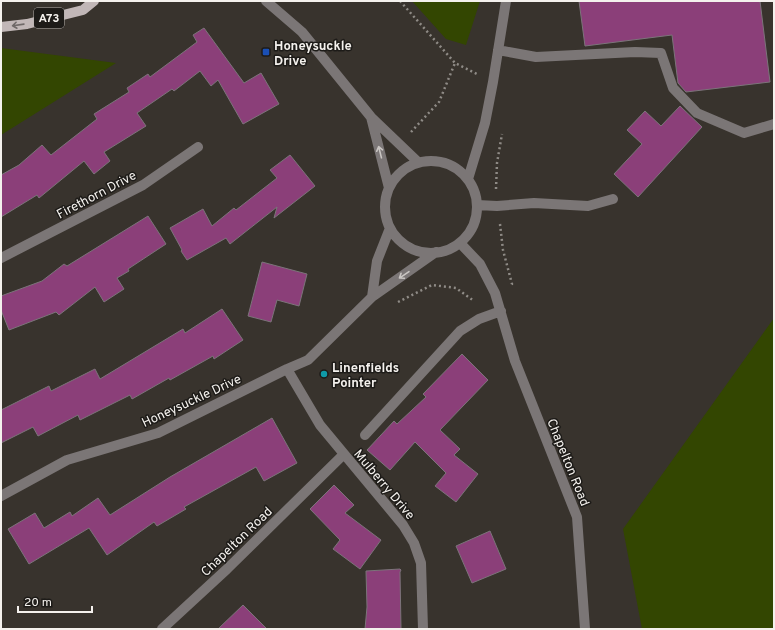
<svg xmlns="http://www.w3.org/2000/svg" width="775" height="630" viewBox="0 0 775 630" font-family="Overpass,sans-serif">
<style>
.green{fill:#334601}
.building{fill:#8b3f79;stroke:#7c747a}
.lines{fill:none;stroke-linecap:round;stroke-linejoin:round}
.path{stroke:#8f8b86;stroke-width:2.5;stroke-dasharray:2 3;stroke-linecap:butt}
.minor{stroke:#7b7676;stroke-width:10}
.major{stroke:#c1b7b7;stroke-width:10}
.oneway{stroke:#6f6968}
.oneway2{stroke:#cac6c3}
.transit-dot{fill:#1a4fb4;stroke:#1d1b18;stroke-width:1.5}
.culture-dot{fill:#0f9aa8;stroke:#1d1b18;stroke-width:1.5}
.labels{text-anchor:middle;stroke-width:3;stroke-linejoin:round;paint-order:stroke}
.shield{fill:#1d1b18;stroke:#b4b1ad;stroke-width:1}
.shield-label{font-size:12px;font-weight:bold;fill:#f4f1ed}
.poi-label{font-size:13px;font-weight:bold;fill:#f4f1ed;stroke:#1d1b18;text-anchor:start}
.street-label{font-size:13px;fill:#f4f1ed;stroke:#1d1b18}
</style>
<rect width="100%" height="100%" fill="#38332d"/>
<!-- green -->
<path class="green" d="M412,1H480L466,45L446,39Z
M1,48L116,63L1,135Z
M774,318V629H642L623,529Z"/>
<!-- building -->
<path class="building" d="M579,1H760L770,82L686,92L678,83L672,35L585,46Z
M204,28L244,83L261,73L279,104L243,124L218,80L211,86L200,71L174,91L172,89L137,113L146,126L104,152L110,161L94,174L84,161L39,198L37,195L1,217V175L19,165L42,145L51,155L97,119L94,114L129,92L127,88L148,74L150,77L197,42L193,35Z
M680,106L702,127L638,197L614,174L642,144L627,130L645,111L661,126Z
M290,155L315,186L274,218L277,207L230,244L226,238L187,260L181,251L182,250L170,228L203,209L212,226L234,208L236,210L277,178L270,170Z
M148,216L166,244L128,269L129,271L117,278L124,289L104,302L95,287L59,315L56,312L9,330L1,310V296L42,281L64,264L67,266Z
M262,262L307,274L299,306L277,300L271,322L248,316Z
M222,309L243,340L214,359L213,356L170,380L169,378L132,399L130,395L80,420L78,415L38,436L33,427L1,443V410L49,386L51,391L95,369L100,379L183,329L185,333Z
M462,354L488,380L440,430L460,449L454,455L478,474L456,502L435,486L446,473L415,442L390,470L367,450L394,421L397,424L426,397L423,394Z
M272,418L297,463L264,481L256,467L184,507L186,509L157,526L154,522L107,555L89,528L29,564L8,529L35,513L44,528L70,512L72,516L98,498L110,515L170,477Z
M334,485L354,505L345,513L381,540L360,569L333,549L340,540L310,509Z
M490,531L506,569L472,583L456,546Z
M400,569L401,570L400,572L401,629H365L367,607L366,571Z
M243,605L267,629H218Z"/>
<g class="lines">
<!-- path -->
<path class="path" d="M400,1L455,63L477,74
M411,132L439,102L455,63
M496,189L497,163L502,134
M500,224L503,250L512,284L511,285
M398,302L432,285L456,288L474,301"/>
<!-- minor -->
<path class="minor" d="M266,1L302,32L371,117L418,162
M498,50L536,57L635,52L661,53L673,88L697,113L744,133L774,124
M371,117L389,188
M385 207a46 46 0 1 1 92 0a46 46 0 1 1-92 0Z
M468,179L485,123L493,82L506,1
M477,205L497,206L534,203L588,206L613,199
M460,243L480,264L495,293L515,361L577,517L585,629
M1,258L143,185L198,147
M372,297L377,261L390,228
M287,369L320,425L403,525L414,543L421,563L423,629
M365,435L460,331L479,319L501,311
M1,496L67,460L158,433L287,369L308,360L372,297L436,252
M162,629L227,569L344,454"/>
<!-- major -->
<path class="major" d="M1,27L27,24L83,10L94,1"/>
</g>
<!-- one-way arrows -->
<defs><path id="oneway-shaft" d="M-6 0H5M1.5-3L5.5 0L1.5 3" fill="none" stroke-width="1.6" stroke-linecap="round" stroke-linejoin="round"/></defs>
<use class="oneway" href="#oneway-shaft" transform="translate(18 25) rotate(172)"/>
<g class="oneway2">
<use href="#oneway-shaft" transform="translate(380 152) rotate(-104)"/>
<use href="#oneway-shaft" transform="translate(404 275) rotate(146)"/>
</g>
<!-- markers -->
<rect class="transit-dot" x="262" y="48" width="8" height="8" rx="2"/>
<circle class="culture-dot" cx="324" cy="374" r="4"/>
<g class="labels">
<!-- shield labels -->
<rect class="shield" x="34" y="8" width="30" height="20" rx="3"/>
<g class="shield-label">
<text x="49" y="22">A73</text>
</g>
<!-- poi labels -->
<g class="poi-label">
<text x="274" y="50">Honeysuckle<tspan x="274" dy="15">Drive</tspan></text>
<text x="332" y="372">Linenfields<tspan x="332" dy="15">Pointer</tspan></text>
</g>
<!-- street labels -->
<g class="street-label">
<text transform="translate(96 194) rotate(-28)" y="5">Firethorn Drive</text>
<text transform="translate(191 400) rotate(-25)" y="5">Honeysuckle Drive</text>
<text transform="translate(569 462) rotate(68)" y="5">Chapelton Road</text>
<text transform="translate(385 484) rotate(50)" y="5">Mulberry Drive</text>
<text transform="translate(236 541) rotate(-44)" y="5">Chapelton Road</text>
</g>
</g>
<!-- border -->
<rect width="775" height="630" fill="none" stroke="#f4f1ed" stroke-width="4"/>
<!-- scale -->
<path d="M18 606v6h74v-6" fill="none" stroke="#f4f1ed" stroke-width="2"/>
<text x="24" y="606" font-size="12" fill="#f4f1ed" stroke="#1d1b18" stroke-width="3" paint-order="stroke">20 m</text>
</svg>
